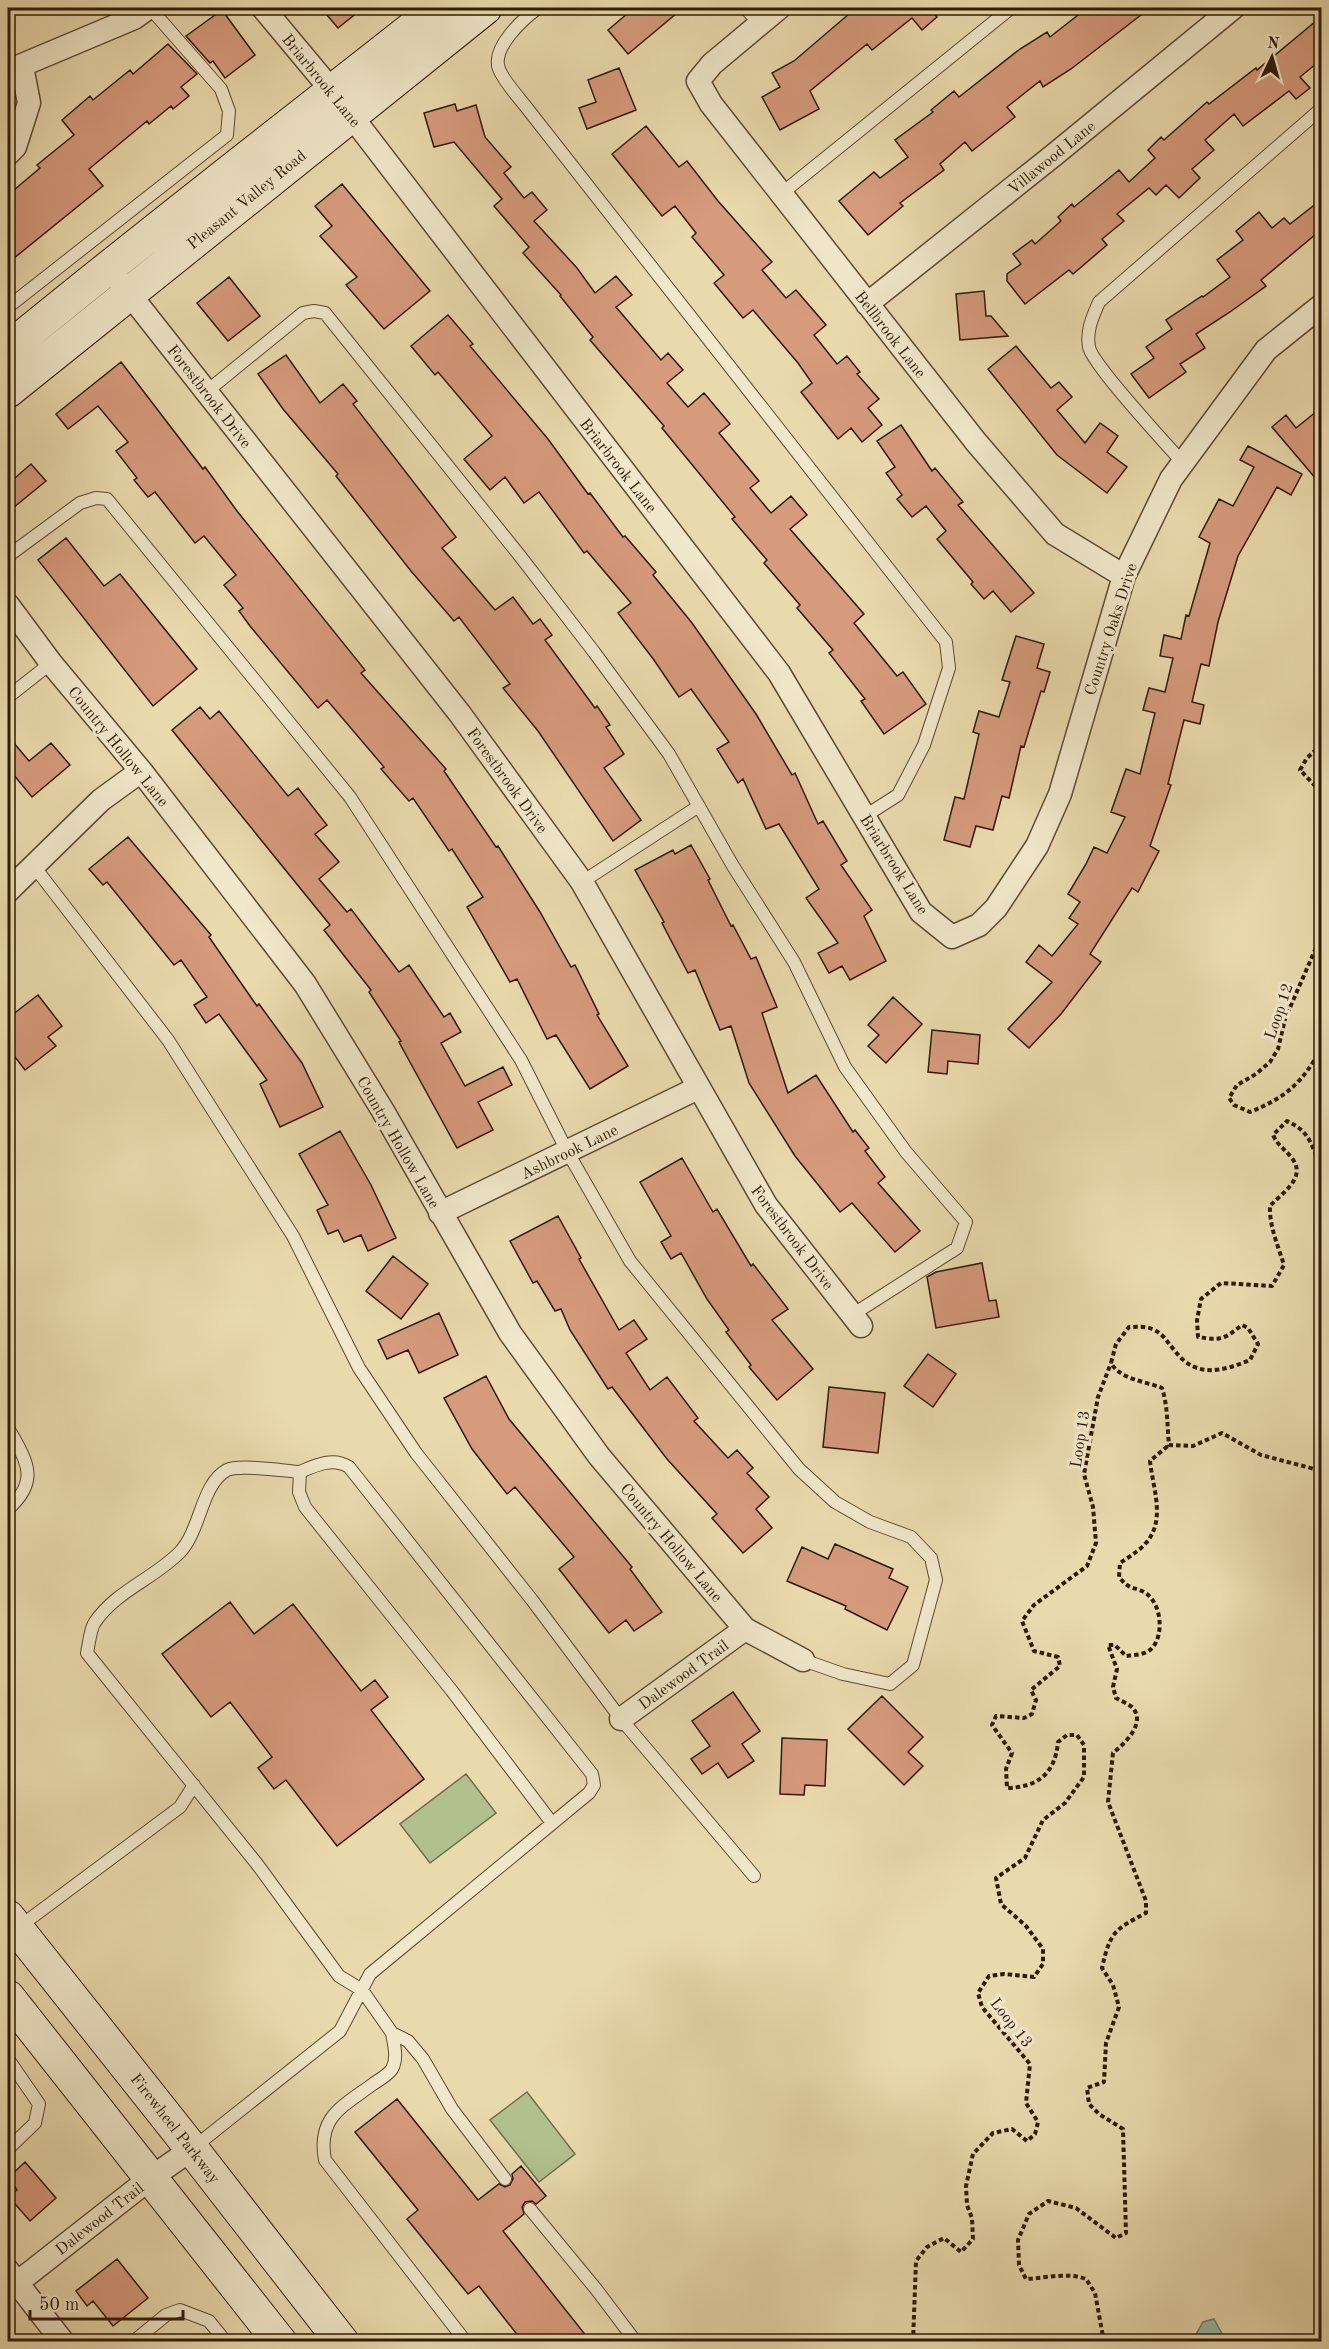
<svg xmlns="http://www.w3.org/2000/svg" width="1329" height="2349" viewBox="0 0 1329 2349" font-family="'Old Standard TT',serif">
<style>
.green{fill:#b1c18e;stroke:#706e4c;stroke-width:1.5}
.water{fill:#97bbaa;stroke:#6d7b6a;stroke-width:1.5}
.building{fill:#d69a7d;stroke:#2e1a0b;stroke-width:1.5}
.lines{fill:none;stroke-linecap:round;stroke-linejoin:round}
.lane-casing{stroke:#5d4a34;stroke-width:14}
.street-casing{stroke:#5d4a34;stroke-width:25}
.secondary-casing{stroke:#2e1a0b;stroke-width:35}
.path{stroke:#2e1a0b;stroke-width:4;stroke-dasharray:4.5 3;stroke-linecap:butt}
.lane{stroke:#f1e7ca;stroke-width:12}
.street{stroke:#f1e7ca;stroke-width:22}
.secondary{stroke:#f1e7ca;stroke-width:33}
.labels{text-anchor:middle;stroke-width:6;stroke-linejoin:round;paint-order:stroke}
.street-label{font-size:16px;fill:#2e1a0b;stroke:#f1e7ca}
</style>
<rect width="100%" height="100%" fill="#e9daad"/>
<filter id="stains"><feTurbulence type="fractalNoise" baseFrequency=".00333" numOctaves="4"/><feColorMatrix values="0 0 0 0 .2 0 0 0 0 .09 0 0 0 0 .02 0 0 0 .5 -.17"/></filter>
<radialGradient id="worn" r=".72"><stop offset=".6" stop-color="#630" stop-opacity="0"/><stop offset="1" stop-color="#630" stop-opacity=".3"/></radialGradient>
<!-- green -->
<path class="green" d="M466,1774L496,1813L430,1863L400,1824Z
M527,2092L575,2154L539,2182L490,2120Z"/>
<!-- water -->
<path class="water" d="M1214,2319L1226,2341H1194V2338L1203,2322Z"/>
<!-- building -->
<path class="building" d="M321,8H363L338,28Z
M634,8H683L628,54L608,30Z
M856,8H929L937,17L922,30L912,18L872,50L867,44L810,91L819,109L780,130L762,97L780,87L772,73L794,61Z
M1087,8H1150L1071,69L1043,87L1040,81L1007,107L1015,117L972,151L965,142L940,164L944,170L900,203L903,206L868,235L839,201L874,172L880,178L908,157L895,140L933,112L931,110L954,91L959,97L1020,49L1047,32L1050,37Z
M222,10L255,55L225,78L213,61L210,63L186,36Z
M1322,16V59L1300,77L1310,88L1296,99L1289,91L1243,126L1234,114L1205,140L1214,150L1192,169L1200,178L1179,198L1166,185L1156,195L1149,188L1117,214L1124,221L1102,239L1107,245L1073,274L1069,270L1025,304L1007,281V274L1021,264L1013,254L1032,240L1035,244L1061,221L1058,217L1072,204L1074,207L1119,170L1129,182L1155,158L1148,150L1161,137L1164,140L1207,102L1209,104L1256,68L1257,70Z
M168,44L197,74L181,87L189,96L173,109L171,106L149,124L147,121L89,169L103,186L8,263V195L40,168L37,165L74,135L62,120L90,96L93,100L130,70L133,74Z
M619,68L636,110L587,129L579,108L596,102L588,80Z
M455,104L457,111L476,105L485,137L511,167L504,173L524,198L532,192L547,210L534,221L577,268L595,293L616,276L632,295L616,307L661,360L668,353L683,370L667,383L688,407L704,393L730,424L719,433L759,481L750,488L771,513L791,496L807,515L790,529L864,614L854,623L897,676L903,672L926,704L884,734L861,701L865,699L829,653L833,650L797,608L800,605L764,563L767,560L732,519L735,517L662,428L664,426L590,340L593,337L560,296L561,295L523,253L529,247L494,206L502,199L454,142L434,147L424,113Z
M646,126L679,167L687,161L718,201L772,262L762,270L786,298L796,290L826,325L814,335L837,364L847,356L860,372L857,374L879,399L868,408L882,425L862,442L851,428L838,439L801,392L812,383L798,363L753,310L743,318L714,283L724,275L692,237L696,233L675,206L662,216L612,154Z
M342,184L430,291L384,329L346,285L357,277L320,236L332,226L315,206Z
M1322,199V229L1261,280L1266,286L1230,312L1196,334L1205,348L1180,364L1186,372L1149,398L1131,374L1154,358L1146,347L1172,329L1166,320L1202,296L1203,297L1230,277L1217,260L1243,240L1236,231L1259,212L1272,228L1284,218L1290,224Z
M229,277L260,316L228,341L197,303Z
M984,291L986,316H991L1008,336L960,340L956,294Z
M448,315L473,344L470,346L548,439L588,494L590,493L623,537L625,536L656,572L653,575L692,623L756,714L792,775L795,773L818,824L823,821L847,861L841,865L872,910L864,916L886,961L850,980L842,966L829,973L818,953L838,943L806,898L819,889L779,824L766,829L743,779L738,783L717,749L729,742L691,689L679,697L654,660L618,613L631,603L587,551L584,553L539,492L524,503L505,477L490,490L464,459L492,436L438,372L435,375L411,346Z
M1016,346L1051,388L1059,382L1072,397L1057,410L1085,443L1100,423L1118,436L1107,452L1127,467L1107,493L1057,455L988,369Z
M286,355L320,403L343,384L357,401L353,404L456,537L442,548L495,610L513,597L533,624L540,619L552,635L545,640L595,708L597,706L610,725L606,727L624,754L604,768L641,820L613,841L538,731L503,688L510,684L459,617L454,621L411,571L336,476L338,474L283,409L258,374Z
M121,362L203,469L205,467L237,511L365,670L361,673L446,769L444,771L496,847L498,846L540,912L571,967L575,965L599,1014L597,1015L628,1066L590,1089L556,1035L547,1039L517,979L510,982L467,907L483,897L452,849L449,851L413,798L409,801L381,769L384,767L327,700L318,708L250,626L239,611L243,608L224,585L236,575L204,536L195,543L155,492L148,497L134,480L137,478L116,451L128,442L98,406L68,429L56,414Z
M1322,407V486L1272,427L1286,415L1296,428Z
M901,425L932,471L935,468L963,502L958,505L1034,593L1011,612L993,591L984,599L971,584L973,582L937,539L946,531L926,506L912,517L897,499L902,495L886,473L895,467L877,441Z
M1248,446L1302,474L1291,495L1277,487L1238,556L1218,622L1209,666L1201,664L1192,702L1204,705L1200,724L1184,720L1168,784L1171,785L1150,846L1159,851L1138,892L1132,888L1090,954L1101,962L1061,1014L1029,1048L1008,1029L1052,982L1026,962L1039,945L1052,956L1078,924L1069,918L1080,902L1068,894L1086,864L1094,847L1107,853L1125,817L1111,812L1126,769L1140,774L1155,713L1143,710L1149,688L1165,692L1173,658L1160,656L1164,635L1181,639L1186,615L1189,616L1210,543L1199,537L1219,499L1233,506L1254,467L1240,460Z
M31,464L46,481L8,512V484Z
M66,538L104,586L120,574L197,669L153,706L38,560Z
M1016,636L1044,644L1037,668L1050,672L1044,692L1041,691L1024,747L1021,746L1009,798L1002,796L993,830L976,826L970,847L944,840L955,797L964,799L979,734L973,732L979,711L999,717L1010,682L1002,680Z
M200,707L210,719L219,711L288,796L298,788L327,825L315,834L339,862L319,879L347,912L351,909L399,972L409,965L444,1017L450,1013L461,1032L441,1043L465,1086L503,1067L512,1085L478,1102L493,1130L457,1148L399,1042L401,1041L369,992L371,990L324,930L330,925L172,730Z
M8,736L29,761L51,743L70,765L32,797L8,768Z
M128,837L211,935L209,937L257,1006L259,1004L302,1063L323,1107L280,1127L260,1084L267,1080L219,1014L206,1023L194,1005L207,997L181,960L174,965L107,882L103,885L89,869Z
M691,845L710,879L708,880L731,926L733,925L751,959L756,957L777,1007L762,1013L788,1093L816,1075L853,1132L855,1130L869,1148L865,1151L885,1177L878,1183L920,1231L895,1252L852,1203L840,1212L795,1156L749,1083L731,1026L720,1030L695,970L688,973L662,923L664,922L635,870L673,850L675,854Z
M38,995L62,1026L48,1037L56,1046L25,1070L8,1048V1018Z
M893,997L922,1024L886,1063L868,1046L879,1035L868,1025Z
M932,1030L980,1035L978,1064L948,1061L947,1074L928,1072Z
M340,1131L371,1185L396,1238L368,1251L361,1235L344,1242L338,1230L328,1234L317,1210L328,1205L299,1154Z
M682,1158L713,1212L717,1209L751,1266L753,1264L788,1309L772,1320L813,1369L777,1400L749,1367L751,1365L726,1332L729,1330L707,1299L681,1253L671,1259L661,1242L671,1236L640,1182Z
M558,1216L581,1258L579,1259L619,1330L634,1320L647,1339L626,1353L650,1390L667,1377L698,1418L694,1421L728,1458L737,1450L753,1468L747,1473L769,1497L756,1509L772,1528L743,1553L712,1518L717,1514L667,1459L612,1387L608,1389L570,1330L561,1309L555,1311L537,1281L533,1283L510,1241Z
M393,1256L428,1284L401,1319L366,1291Z
M982,1263L989,1301L996,1300L999,1317L936,1328L927,1277L936,1272Z
M439,1313L458,1355L419,1373L408,1350L387,1359L378,1340Z
M928,1354L956,1374L933,1407L904,1386Z
M486,1376L509,1419L632,1567L630,1569L662,1612L634,1631L626,1620L609,1633L559,1569L574,1557L515,1487L507,1494L472,1449L444,1398Z
M829,1387L885,1393L878,1453L823,1447Z
M835,1544L893,1569L889,1578L908,1587L887,1630L845,1609L846,1606L787,1581L802,1547L828,1559Z
M230,1602L254,1634L293,1604L361,1691L375,1680L388,1697L371,1710L424,1779L337,1846L286,1780L274,1789L258,1768L272,1757L230,1702L211,1717L162,1654Z
M733,1692L760,1731L742,1744L754,1761L728,1778L718,1763L702,1774L691,1759L710,1746L692,1721Z
M882,1696L923,1737L908,1752L923,1766L904,1785L848,1729Z
M782,1738L827,1740L825,1786L805,1785L804,1795L780,1794Z
M397,2099L478,2200L499,2184L505,2187L510,2185L513,2179L512,2174L521,2166L546,2196L536,2204L532,2201L525,2202L522,2207L524,2214L503,2231L591,2342H523L479,2286L468,2294L407,2219L418,2210L355,2132Z
M25,2162L56,2198L30,2221L9,2197L17,2190L8,2178Z
M117,2259L148,2298L113,2326L93,2301L87,2306L76,2291Z"/>
<g class="lines">
<defs>
<path id="lane" d="M538,8C523,19 491,48 499,69C504,82 521,100 530,112L946,642L949,668L924,745L898,795L865,816
M745,8L760,24
M781,194L1011,8
M8,307L227,135L229,111L221,89L150,8
M206,392L303,313L314,311L325,313L520,556L594,652L669,754L733,866L794,962L845,1067L906,1152L966,1222L957,1248L852,1315
M1183,463C1167,445 1092,364 1089,347C1086,330 1093,316 1099,302L1322,108
M8,556L80,503L96,498L107,499L350,797L521,1060L567,1151L630,1261L799,1469L835,1502L870,1522L911,1537L931,1558L936,1580L913,1665L890,1684L843,1674L803,1660
M8,697L51,663
M33,865L168,1040L293,1236L359,1368L416,1453L532,1600L621,1719L754,1876
M582,882L699,806
M8,1428C26,1460 41,1480 8,1509
M300,1472C285,1471 239,1464 227,1470C201,1484 201,1530 180,1552C155,1578 116,1591 95,1622C90,1629 89,1644 87,1653L257,1864L339,1976L362,1990L392,2033L408,2041L423,2059L452,2109L505,2179
M19,1927L172,1813L180,1807L194,1785
M392,2033C394,2045 398,2058 392,2069C388,2075 379,2080 373,2084C342,2107 317,2117 325,2160L466,2342
M8,2059L39,2104L35,2123L8,2149
M193,2148L340,2031L370,1974L589,1793L594,1785L592,1774L349,1467C333,1457 316,1465 300,1472L299,1492L305,1507L452,1691L552,1823
M530,2209L596,2289L636,2342
M133,2342L166,2315L180,2310L209,2321L226,2342"/>
<path id="street" d="M263,8L333,92L779,673L921,912L952,937L979,925L996,908L1037,846L1060,794L1124,576L1171,479L1266,350L1322,305
M779,8L712,64L698,81L711,104L976,442L1055,534L1124,576
M8,71L134,18L148,8
M8,154L15,147L29,103L22,66
M120,282L460,714L582,882L766,1205L861,1326
M867,304L1054,155L1233,8
M8,605L51,663L141,771L305,984L383,1111L510,1333L599,1456L745,1629L803,1660
M8,891L101,800L141,771
M440,1213L698,1088
M621,1719L745,1629
M8,2271L63,2342
M8,2290L152,2177L192,2149"/>
<path id="secondary" d="M8,349C149,233 295,121 438,8
M8,391L485,8
M8,1917L192,2149L342,2342
M8,1997L280,2342"/>
</defs>
<!-- lane casing -->
<use href="#lane" class="lane-casing"/>
<!-- street casing -->
<use href="#street" class="street-casing"/>
<!-- secondary casing -->
<use href="#secondary" class="secondary-casing"/>
<!-- path -->
<path class="path" d="M1322,744L1307,758L1300,770L1322,793
M1322,934L1285,1019L1278,1049L1270,1062L1256,1074L1237,1085L1229,1098L1234,1105L1250,1112C1287,1097 1303,1082 1322,1047
M1322,1160L1317,1158C1310,1139 1306,1130 1287,1121L1273,1135C1278,1146 1284,1148 1291,1157C1308,1177 1283,1192 1270,1206C1269,1225 1278,1246 1284,1265L1272,1286L1221,1283L1201,1299L1197,1320L1198,1337C1221,1341 1224,1339 1242,1325L1248,1328L1258,1344L1250,1360C1223,1371 1196,1379 1175,1351C1167,1342 1164,1334 1152,1329C1146,1326 1137,1327 1129,1327L1116,1344L1111,1363C1121,1380 1145,1381 1162,1388C1168,1407 1167,1425 1169,1445L1193,1446L1222,1433L1261,1455L1322,1471
M913,2342L916,2261L927,2247L944,2238L961,2252L973,2239L972,2218L967,2205L966,2186L973,2154L993,2133L1012,2129L1027,2141L1035,2134L1038,2122L1026,2103L1030,2064L982,2007L978,1993L989,1976L1004,1974L1034,1977L1043,1964V1949L1026,1926L1001,1904L996,1878L1025,1858L1043,1820L1065,1803L1084,1777V1745L1077,1735H1067L1058,1742C1055,1774 1038,1787 1007,1788L1006,1769L1012,1753L992,1725L996,1716L1024,1718L1032,1714L1036,1700L1031,1690L1060,1666L1058,1657L1034,1651L1022,1621L1034,1605L1087,1566L1096,1543L1093,1507L1084,1474L1098,1397L1111,1363
M1104,2342L1095,2293L1086,2279C1068,2272 1046,2278 1026,2279L1019,2265L1018,2240L1029,2214L1048,2201L1076,2208L1116,2238L1126,2233L1123,2129L1099,2114L1089,2104L1087,2088L1104,2082L1106,2043L1119,2007L1113,1985L1102,1968C1110,1932 1115,1929 1146,1913V1901L1108,1802L1113,1753C1124,1744 1146,1724 1133,1708C1129,1704 1121,1701 1116,1698L1113,1687L1117,1669L1108,1645H1115L1126,1656C1134,1655 1147,1655 1153,1647C1164,1633 1161,1605 1147,1594C1135,1586 1130,1591 1119,1577L1120,1563C1129,1557 1139,1551 1146,1543C1166,1520 1153,1489 1150,1461L1169,1445"/>
<!-- lane -->
<use href="#lane" class="lane"/>
<!-- street -->
<use href="#street" class="street"/>
<!-- secondary -->
<use href="#secondary" class="secondary"/>
</g>
<g class="labels">
<!-- street labels -->
<g class="street-label">
<text transform="translate(322 80) rotate(51)" y="6">Briarbrook Lane</text>
<text transform="translate(1051 157) rotate(-39)" y="6">Villawood Lane</text>
<text transform="translate(246 199) rotate(-39)" y="6">Pleasant Valley Road</text>
<text transform="translate(891 334) rotate(52)" y="6">Bellbrook Lane</text>
<text transform="translate(210 396) rotate(52)" y="6">Forestbrook Drive</text>
<text transform="translate(619 465) rotate(52)" y="6">Briarbrook Lane</text>
<text transform="translate(1110 629) rotate(-72)" y="6">Country Oaks Drive</text>
<text transform="translate(119 746) rotate(51)" y="6">Country Hollow Lane</text>
<text transform="translate(508 780) rotate(54)" y="6">Forestbrook Drive</text>
<text transform="translate(895 864) rotate(58)" y="6">Briarbrook Lane</text>
<text transform="translate(1278 1011) rotate(-71)" y="6">Loop 12</text>
<text transform="translate(399 1142) rotate(60)" y="6">Country Hollow Lane</text>
<text transform="translate(569 1151) rotate(-26)" y="6">Ashbrook Lane</text>
<text transform="translate(793 1237) rotate(53)" y="6">Forestbrook Drive</text>
<text transform="translate(1079 1439) rotate(-81)" y="6">Loop 13</text>
<text transform="translate(672 1542) rotate(50)" y="6">Country Hollow Lane</text>
<text transform="translate(683 1674) rotate(-36)" y="6">Dalewood Trail</text>
<text transform="translate(1012 2022) rotate(52)" y="6">Loop 13</text>
<text transform="translate(176 2128) rotate(52)" y="6">Firewheel Parkway</text>
<text transform="translate(99 2218) rotate(-38)" y="6">Dalewood Trail</text>
</g>
</g>
<!-- margin -->
<rect width="1329" height="2349" fill="none" stroke="#e9daad" stroke-width="30"/>
<rect x="9" y="9" width="1311" height="2331" fill="none" stroke="#2e1a0b" stroke-width="3"/>
<rect x="15" y="15" width="1299" height="2319" fill="none" stroke="#2e1a0b" stroke-width="1.5"/>
<!-- north arrow -->
<g transform="translate(1272 57) rotate(5)" stroke="#f1e7ca" stroke-width="4.5" paint-order="stroke">
<path d="M0-4.5L10 22L0 15L-10 22Z" fill="#2e1a0b"/>
<text y="-9" font-size="16" font-weight="bold" text-anchor="middle" fill="#2e1a0b">N</text>
</g>
<!-- scale -->
<path d="M30 2310v9h153v-9" fill="none" stroke="#2e1a0b" stroke-width="3"/>
<text x="39" y="2310" font-size="18" fill="#2e1a0b" stroke="#f1e7ca" stroke-width="4.5" paint-order="stroke">50 m</text>
<rect width="100%" height="100%" filter="url(#stains)"/>
<rect width="100%" height="100%" fill="url(#worn)"/>
</svg>
